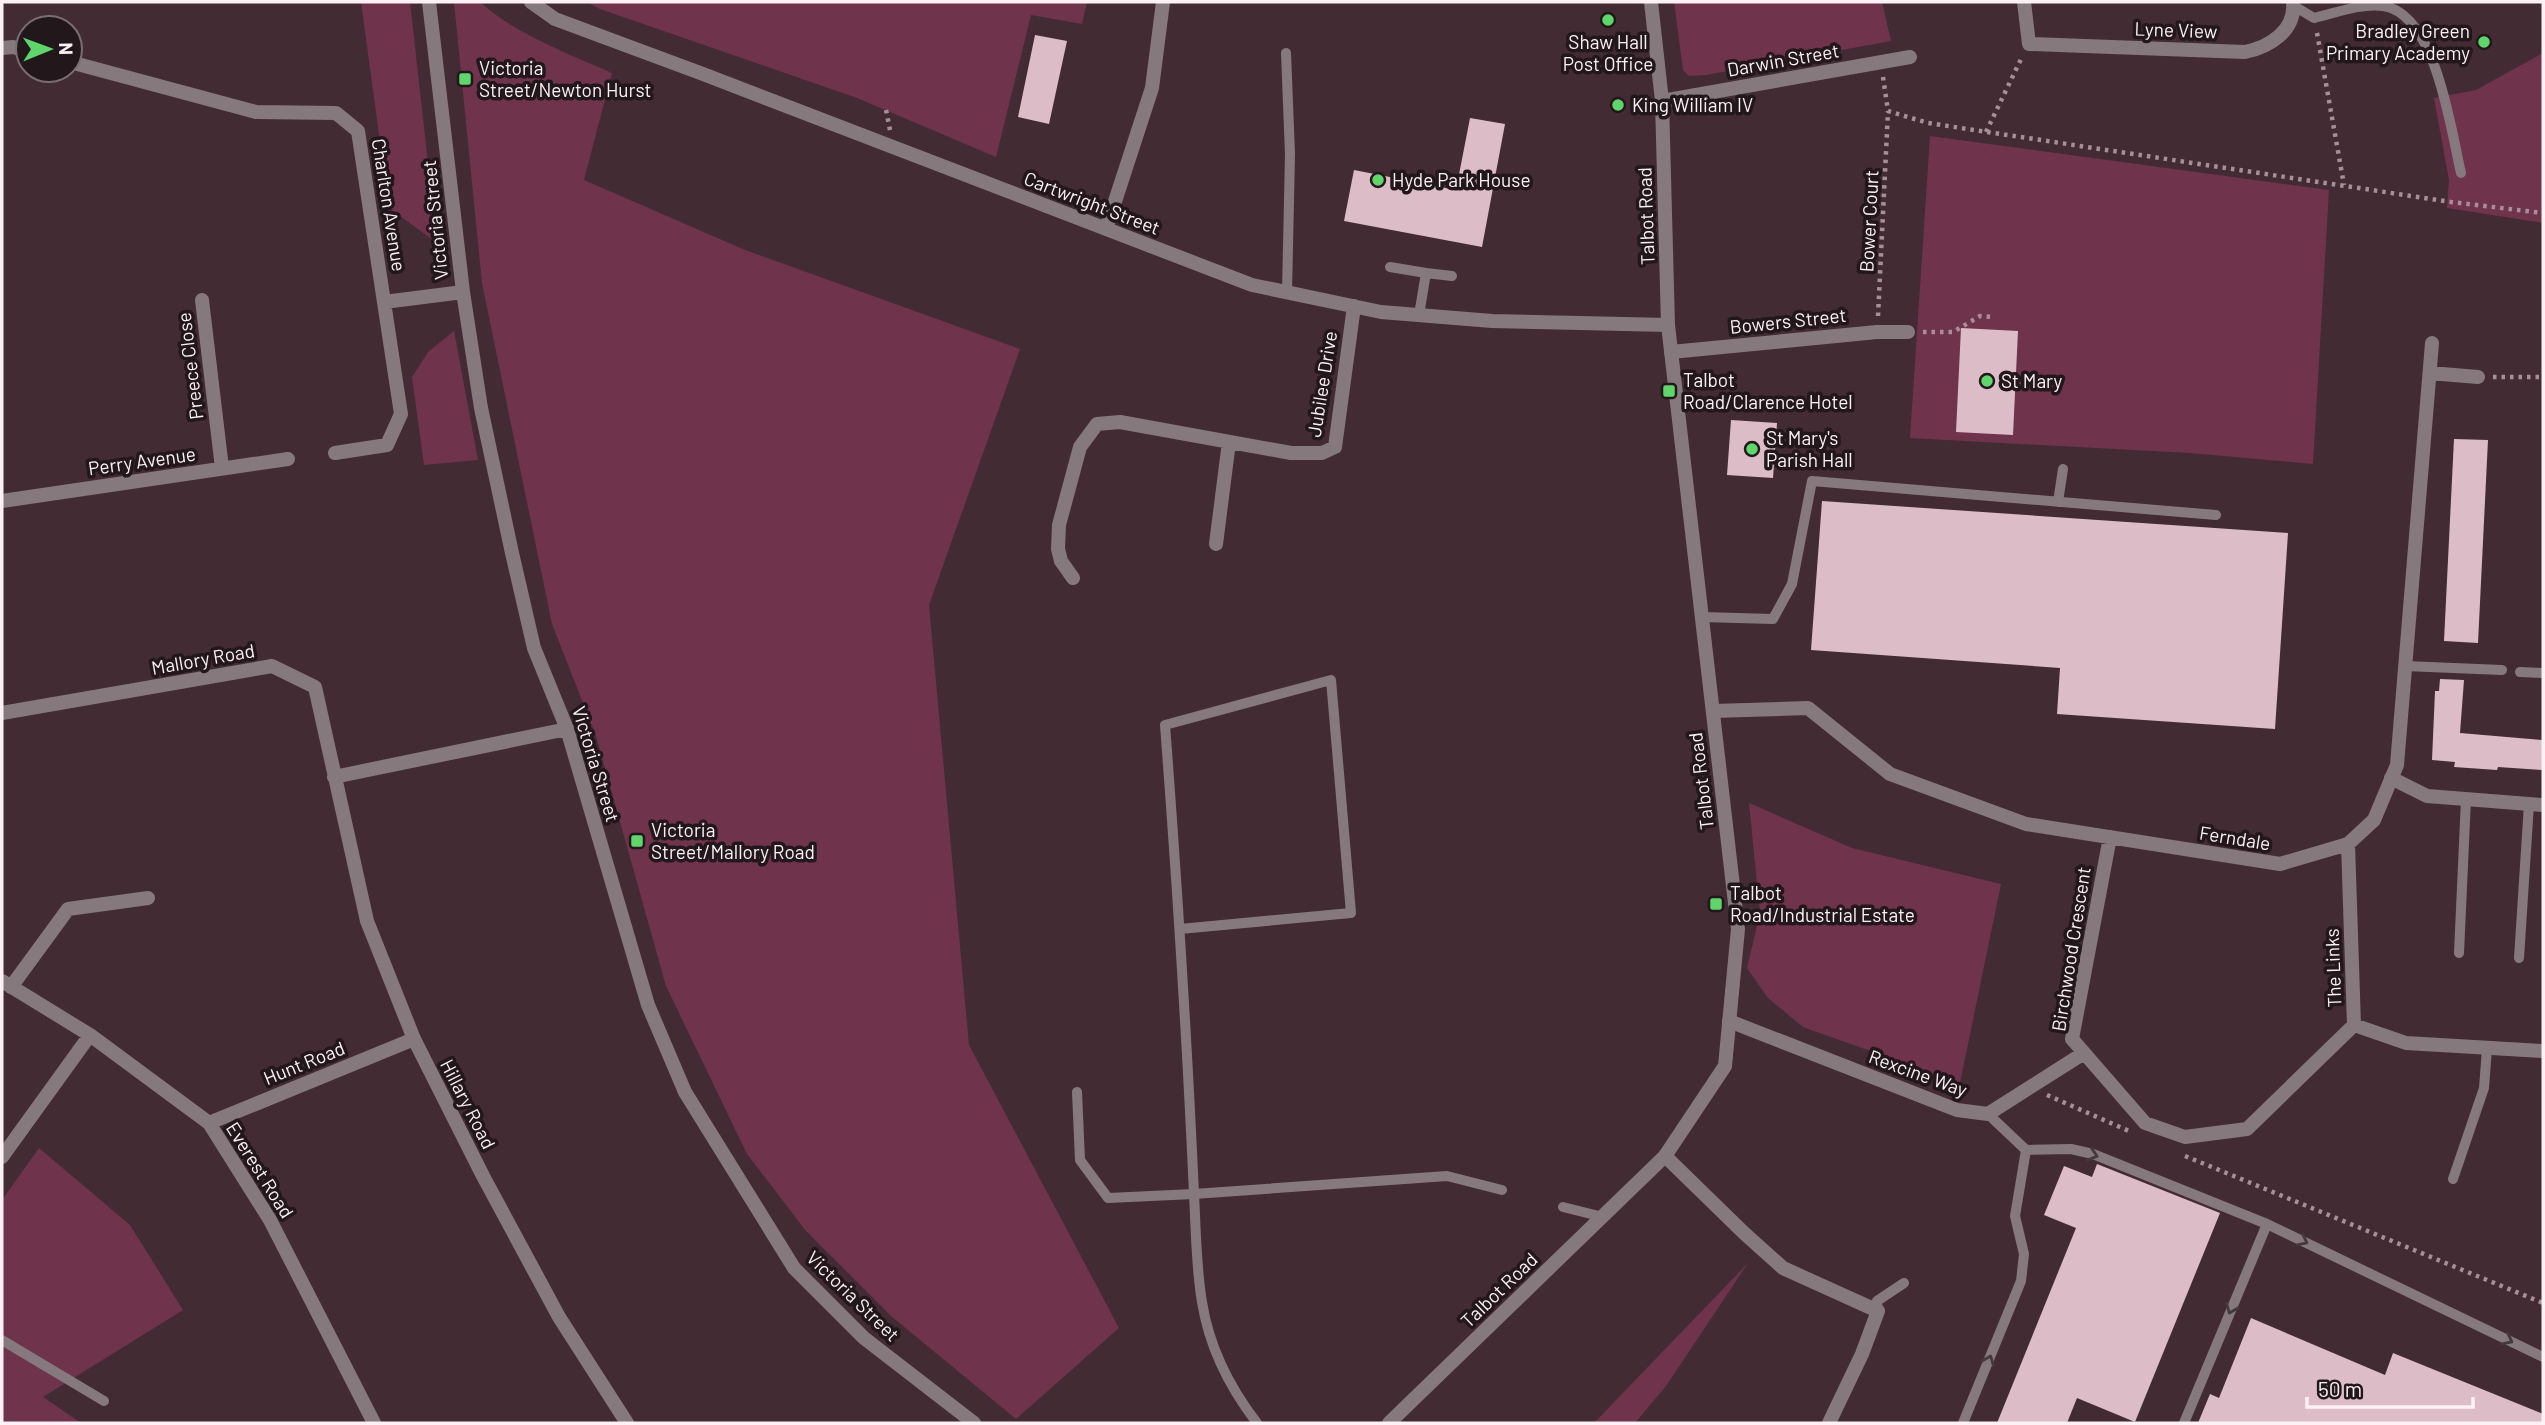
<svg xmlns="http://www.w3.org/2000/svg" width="2545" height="1425" viewBox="0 0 2545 1425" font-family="Barlow,sans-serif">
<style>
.green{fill:#6f334c}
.building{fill:#dcbdc7}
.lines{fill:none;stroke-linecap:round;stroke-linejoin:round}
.path{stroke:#a49198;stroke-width:4.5;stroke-dasharray:3.5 5;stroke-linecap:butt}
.service{stroke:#86797e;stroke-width:10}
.minor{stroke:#86797e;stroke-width:14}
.tertiary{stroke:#86797e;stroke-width:14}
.oneway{stroke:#45393e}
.poi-dot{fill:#5fd56b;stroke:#22171b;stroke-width:2.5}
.labels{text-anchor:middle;stroke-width:7;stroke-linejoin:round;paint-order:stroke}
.street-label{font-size:19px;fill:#fef1f5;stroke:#22171b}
.poi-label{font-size:19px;fill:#fef1f5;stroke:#22171b;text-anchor:start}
</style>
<rect width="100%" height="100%" fill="#432b34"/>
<!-- green -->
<path class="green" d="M361,2H410L437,243L389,208Z
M454,2H480C517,35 567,53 612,73L584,180L745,250L1020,349L929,605L969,1045L1119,1328L1016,1419L891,1316L806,1231L747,1154L666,986L596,736L552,624L482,283Z
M587,2H1087L1082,24L1031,15L996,157L857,98L600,9Z
M1674,2H1882L1891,41L1706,75L1689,76L1683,70Z
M2543,53V223L2447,208L2449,180L2434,98L2476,90Z
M1930,136L2329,190L2313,464L2190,453L1910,438Z
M454,331L478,460L424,465L412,377L428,352Z
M1749,803L1852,848L2001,884L1960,1083L1803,1027L1768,998L1747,968L1760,913Z
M39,1148L130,1225L183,1310L43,1397L81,1423H2V1200Z
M1748,1263L1666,1386L1635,1423H1594Z"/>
<!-- building -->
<path class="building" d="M1035,35L1067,41L1049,124L1018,117Z
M1470,118L1505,124L1482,247L1344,221L1354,170L1456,190Z
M1961,328L2018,331L2013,435L1956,432Z
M1731,420L1777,423L1773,478L1727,475Z
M2454,439L2488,440L2478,643L2444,641Z
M1822,501L2288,533L2275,729L2057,714L2060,668L1811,650Z
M2440,679L2464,680L2460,733L2543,740V770L2498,767L2497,770L2454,767L2455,762L2432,760L2435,691H2439Z
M2097,1164L2220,1213L2135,1422L2077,1398L2067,1423H1997L2076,1228L2044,1215L2064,1166L2092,1177Z
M2251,1318L2385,1375L2393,1353L2543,1414V1423H2198L2210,1394L2219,1398Z"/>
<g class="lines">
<!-- path -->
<path class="path" d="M2317,33L2344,185
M1883,77L1888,111L1928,123L2451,202L2543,213
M886,110L890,130
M1986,132L2022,57
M1878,316L1888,111
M1923,332H1953L1980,316L1995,317
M2493,377H2543
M2047,1095L2129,1131
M2185,1156L2543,1303"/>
<!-- service -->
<path class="service" d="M2294,6L2314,18C2336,13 2360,3 2383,6C2436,13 2451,131 2461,173
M1286,53L1290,154L1287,292
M1390,267L1426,273
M1419,315L1426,273L1452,276
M2058,502L2063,469
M1702,617L1773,619L1792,584L1812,481L2216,515
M2405,666L2502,670
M2520,672L2543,673
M1180,929L1351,913L1331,680L1165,725C1177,882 1187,1038 1194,1194L1447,1176L1502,1190
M2459,953L2466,799
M2519,958L2529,804
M1077,1092L1080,1160L1108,1198L1194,1194C1196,1230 1196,1267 1202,1302C1209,1346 1230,1388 1257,1423
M1988,1114L2026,1150L2071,1149L2093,1154L2267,1224L2543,1357
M2453,1179L2484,1088L2487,1048
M1563,1207L1603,1217
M1878,1311L1877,1301L1904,1283
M2,1340L104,1401
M1963,1423L2021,1281L2024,1254L2015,1216L2026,1150
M2184,1423L2267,1224"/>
<!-- minor -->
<path class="minor" d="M429,2L463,292L481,408L512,553L534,648L567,729L648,1005L685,1092L794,1268L864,1338L974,1423
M531,2L555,19L703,74L1252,285L1381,312L1492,321L1668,325
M2024,2L2029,44L2245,52C2269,47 2296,31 2293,2
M2,48L13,47L28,51
M70,62L256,112L336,113L358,131L401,414L387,445L335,453
M1662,101L1910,57
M1106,229L1152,88L1163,2
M202,300L222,468
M384,302L463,292
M1671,352L1877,332H1908
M2430,373L2478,377
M2,501L288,459
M1216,544L1229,442
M1073,578L1061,561L1058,549L1059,525L1080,447L1097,424L1120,422L1291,453H1322L1335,447L1354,306
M1713,711L1808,708L1890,774L2026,824L2280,864L2348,844L2374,820L2397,765L2432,343
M2,713L272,666L315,687L367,921L414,1039L483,1176L559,1317L627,1423
M334,777L567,729
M2391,778L2427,796L2543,805
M2110,837L2072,1039L2145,1123L2185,1137L2247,1129L2354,1025
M2348,844L2354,1025L2406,1043L2543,1051
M2,981L90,1035L209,1123L270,1220L374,1423
M11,987L68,909L148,898
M1729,1021L1957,1110L1988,1114L2084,1053
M209,1123L414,1039
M1665,1156L1744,1233L1783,1268L1878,1311L1862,1354L1829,1423
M2,1157L90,1035"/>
<!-- tertiary -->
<path class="tertiary" d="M1389,1423L1665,1156L1725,1066L1738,929L1668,325L1662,101L1651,2"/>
</g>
<!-- one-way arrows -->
<defs><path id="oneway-chevron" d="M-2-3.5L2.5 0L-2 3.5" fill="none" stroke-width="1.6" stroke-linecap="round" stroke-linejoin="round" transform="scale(1.75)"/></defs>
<g class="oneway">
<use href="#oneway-chevron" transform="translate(2093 1155) rotate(18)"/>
<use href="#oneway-chevron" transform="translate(2303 1241) rotate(26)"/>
<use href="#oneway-chevron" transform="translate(2231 1309) rotate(112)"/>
<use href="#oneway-chevron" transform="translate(2508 1340) rotate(26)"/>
<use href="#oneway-chevron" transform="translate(1989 1360) rotate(-68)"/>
</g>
<!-- markers -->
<g class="poi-dot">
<circle cx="1608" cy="20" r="7"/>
<circle cx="2484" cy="42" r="7"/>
<rect x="458" y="72" width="14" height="14" rx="3.5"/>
<circle cx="1618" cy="105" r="7"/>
<circle cx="1378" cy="180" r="7"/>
<circle cx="1987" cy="381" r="7"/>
<rect x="1662" y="384" width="14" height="14" rx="3.5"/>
<circle cx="1752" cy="449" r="7"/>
<rect x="630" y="834" width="14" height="14" rx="3.5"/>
<rect x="1709" y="897" width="14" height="14" rx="3.5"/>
</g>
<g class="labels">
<!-- street labels -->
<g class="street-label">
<text transform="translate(2176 30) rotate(2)" y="7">Lyne View</text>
<text transform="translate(1783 60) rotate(-10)" y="7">Darwin Street</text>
<text transform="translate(1092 203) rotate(21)" y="7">Cartwright Street</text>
<text transform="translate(389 205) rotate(81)" y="7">Charlton Avenue</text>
<text transform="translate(1646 216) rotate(-92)" y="7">Talbot Road</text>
<text transform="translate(435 220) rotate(-96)" y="7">Victoria Street</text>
<text transform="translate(1869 221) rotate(-87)" y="7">Bower Court</text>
<text transform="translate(1788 321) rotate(-6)" y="7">Bowers Street</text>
<text transform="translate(190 366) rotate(-97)" y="7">Preece Close</text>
<text transform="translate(1322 384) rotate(-81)" y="7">Jubilee Drive</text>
<text transform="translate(142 461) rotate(-8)" y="7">Perry Avenue</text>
<text transform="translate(203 659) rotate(-10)" y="7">Mallory Road</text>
<text transform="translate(596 764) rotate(73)" y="7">Victoria Street</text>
<text transform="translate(1701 781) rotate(-97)" y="7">Talbot Road</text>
<text transform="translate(2235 838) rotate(9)" y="7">Ferndale</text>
<text transform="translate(2071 949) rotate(-81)" y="7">Birchwood Crescent</text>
<text transform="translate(2333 968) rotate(-92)" y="7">The Links</text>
<text transform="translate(304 1063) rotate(-22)" y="7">Hunt Road</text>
<text transform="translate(1918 1073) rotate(20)" y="7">Rexcine Way</text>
<text transform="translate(468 1104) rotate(63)" y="7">Hillary Road</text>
<text transform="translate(260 1170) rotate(58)" y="7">Everest Road</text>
<text transform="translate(1499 1290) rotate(-44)" y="7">Talbot Road</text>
<text transform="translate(853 1296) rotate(44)" y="7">Victoria Street</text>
</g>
<!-- poi labels -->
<g class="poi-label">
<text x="2470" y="38" text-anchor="end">Bradley Green<tspan x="2470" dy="22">Primary Academy</tspan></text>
<text x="1608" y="49" text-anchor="middle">Shaw Hall<tspan x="1608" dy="22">Post Office</tspan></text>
<text x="479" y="75">Victoria<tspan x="479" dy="22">Street/Newton Hurst</tspan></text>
<text x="1632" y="112">King William IV</text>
<text x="1392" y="187">Hyde Park House</text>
<text x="1683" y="387">Talbot<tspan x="1683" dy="22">Road/Clarence Hotel</tspan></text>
<text x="2001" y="388">St Mary</text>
<text x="1766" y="445">St Mary's<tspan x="1766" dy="22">Parish Hall</tspan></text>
<text x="651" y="837">Victoria<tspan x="651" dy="22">Street/Mallory Road</tspan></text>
<text x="1730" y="900">Talbot<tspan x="1730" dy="22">Road/Industrial Estate</tspan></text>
</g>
</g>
<!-- border -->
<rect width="2545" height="1425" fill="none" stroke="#fef1f5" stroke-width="7"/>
<!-- north arrow -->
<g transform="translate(49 49) rotate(89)"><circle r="33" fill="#22171b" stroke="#7a6e72" stroke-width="2"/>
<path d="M0-5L12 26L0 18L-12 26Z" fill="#5fd56b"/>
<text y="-10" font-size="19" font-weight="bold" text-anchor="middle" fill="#fef1f5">N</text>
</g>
<!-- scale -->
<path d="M2307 1397v10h166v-10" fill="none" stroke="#fef1f5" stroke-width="3.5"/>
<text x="2318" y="1397" font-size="21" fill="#fef1f5" stroke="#22171b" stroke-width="5" paint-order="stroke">50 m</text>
</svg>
